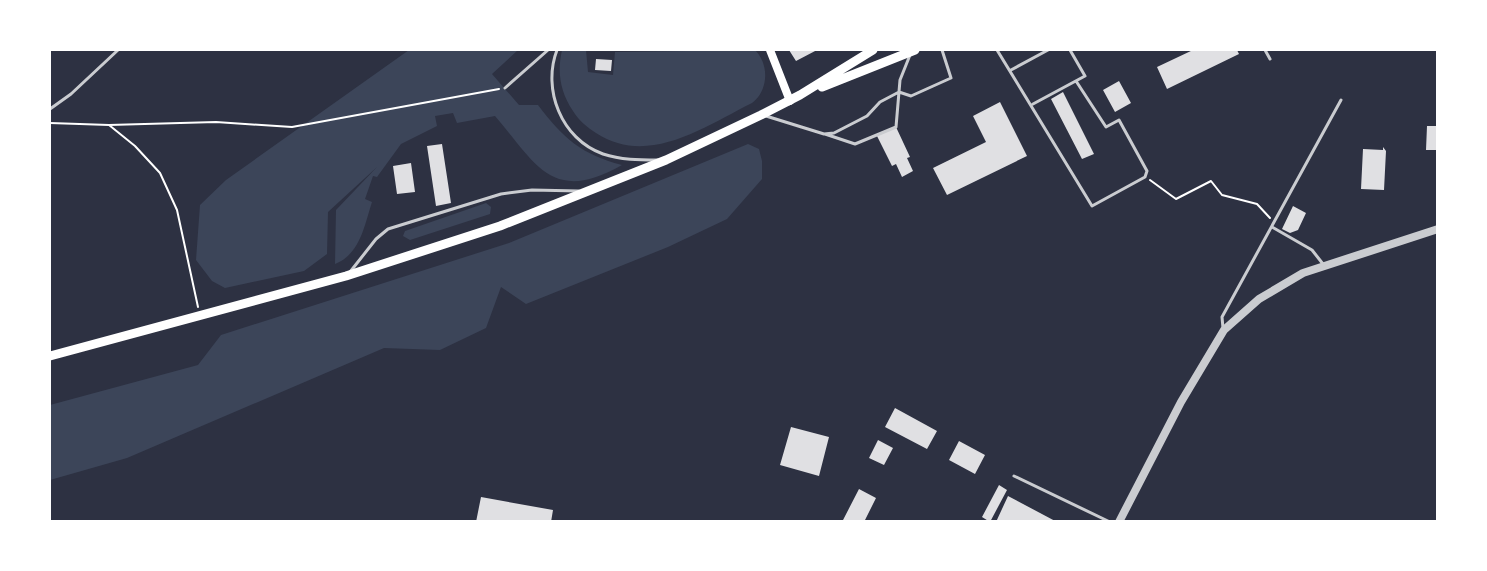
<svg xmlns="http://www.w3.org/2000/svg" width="1487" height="571" viewBox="0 0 1487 571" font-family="'Open Sans',sans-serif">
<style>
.green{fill:#3c4559}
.building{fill:#e0e0e3}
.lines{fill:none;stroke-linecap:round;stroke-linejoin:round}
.path{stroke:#fff;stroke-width:2}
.service{stroke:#caccd0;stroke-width:3}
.tertiary{stroke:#caccd0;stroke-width:8}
.secondary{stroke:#fff;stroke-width:8}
.primary{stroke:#fff;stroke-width:9}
</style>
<rect width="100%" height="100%" fill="#2d3142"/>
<!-- green -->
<path class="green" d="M409,50H518L492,74L519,105H538C564,139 581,154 622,165C552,205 536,164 495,116L457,123L453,113L435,116L437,126L401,144L377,177L373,176L365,199L372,202C364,227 360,254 335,264L336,210L377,167L328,212L327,254L304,271L225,288L212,281L196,260L200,205L226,180Z
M562,50H586L588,72L613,75L615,52L755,50C770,65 768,91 752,103C704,127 648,167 596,133C587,127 579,121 573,111C560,92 557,72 562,50Z
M748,144L759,149L762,161V179L727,219L668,247L526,304L501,287L486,328L440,350L384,348L127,458L50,480V405L198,365L221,335L509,243Z
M486,203L491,207L490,214L410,240L403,236L405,231Z"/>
<!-- building -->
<path class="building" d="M789,50H817L796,61Z
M1193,50H1237L1239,54L1167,89L1157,67Z
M596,59L612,60L611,71L595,70Z
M1119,81L1131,103L1115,112L1103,90Z
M1063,92L1094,154L1082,159L1051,99Z
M1000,102L1027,156L947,195L933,168L986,142L973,116Z
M1427,126H1438V150H1426Z
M896,127L910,157L907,158L913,171L902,177L896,164L892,166L877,136Z
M442,144L451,203L436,206L427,146Z
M1383,147L1386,151L1384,190L1361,189L1363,149L1383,150Z
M411,163L415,192L397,194L393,166Z
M1293,206L1306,213L1298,230L1290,233L1282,229Z
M895,408L937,431L927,449L885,427Z
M791,427L829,437L819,476L780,465Z
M878,440L893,448L884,465L869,458Z
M959,441L985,455L975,474L949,460Z
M999,485L1007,490L990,522L982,517Z
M859,489L876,498L864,522H842Z
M1008,496L1057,522H996Z
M481,497L553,510L551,522H476Z"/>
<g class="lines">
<!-- path -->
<path class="path" d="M50,123L109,125L135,146L160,173L177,210L198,307
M109,125L216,122L292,127L499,89
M1150,180L1176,199L1211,181L1222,195L1257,204L1270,218"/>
<!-- service -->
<path class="service" d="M557,50C542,89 561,139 603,154C621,160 639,160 658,160
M997,50L1092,206L1145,177L1147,171L1119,120L1106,127L1076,81
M1265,50L1270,59
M1011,70L1048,50
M505,88L548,50
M1033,104L1085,76L1070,50
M50,109L71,94L118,50
M766,116L824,134L834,133L867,116L880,102L899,92L911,96L951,78L942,50
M825,134L855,144L896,127L900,80L910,55
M1272,227L1312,250L1323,264
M350,272L376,239L388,229L501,194L532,190L579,191
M1223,328L1222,317L1341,100
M1014,476L1110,522"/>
<!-- tertiary -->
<path class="tertiary" d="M1119,522L1181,402L1224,330L1259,299L1303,273L1438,229"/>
<!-- secondary -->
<path class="secondary" d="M770,50L790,101"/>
<!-- primary -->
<path class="primary" d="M822,87L915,50
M50,356L346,276L500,226L666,160L761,115L800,95L873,50"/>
</g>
<!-- border -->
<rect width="1487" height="571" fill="none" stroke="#ffffff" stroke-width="102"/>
</svg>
